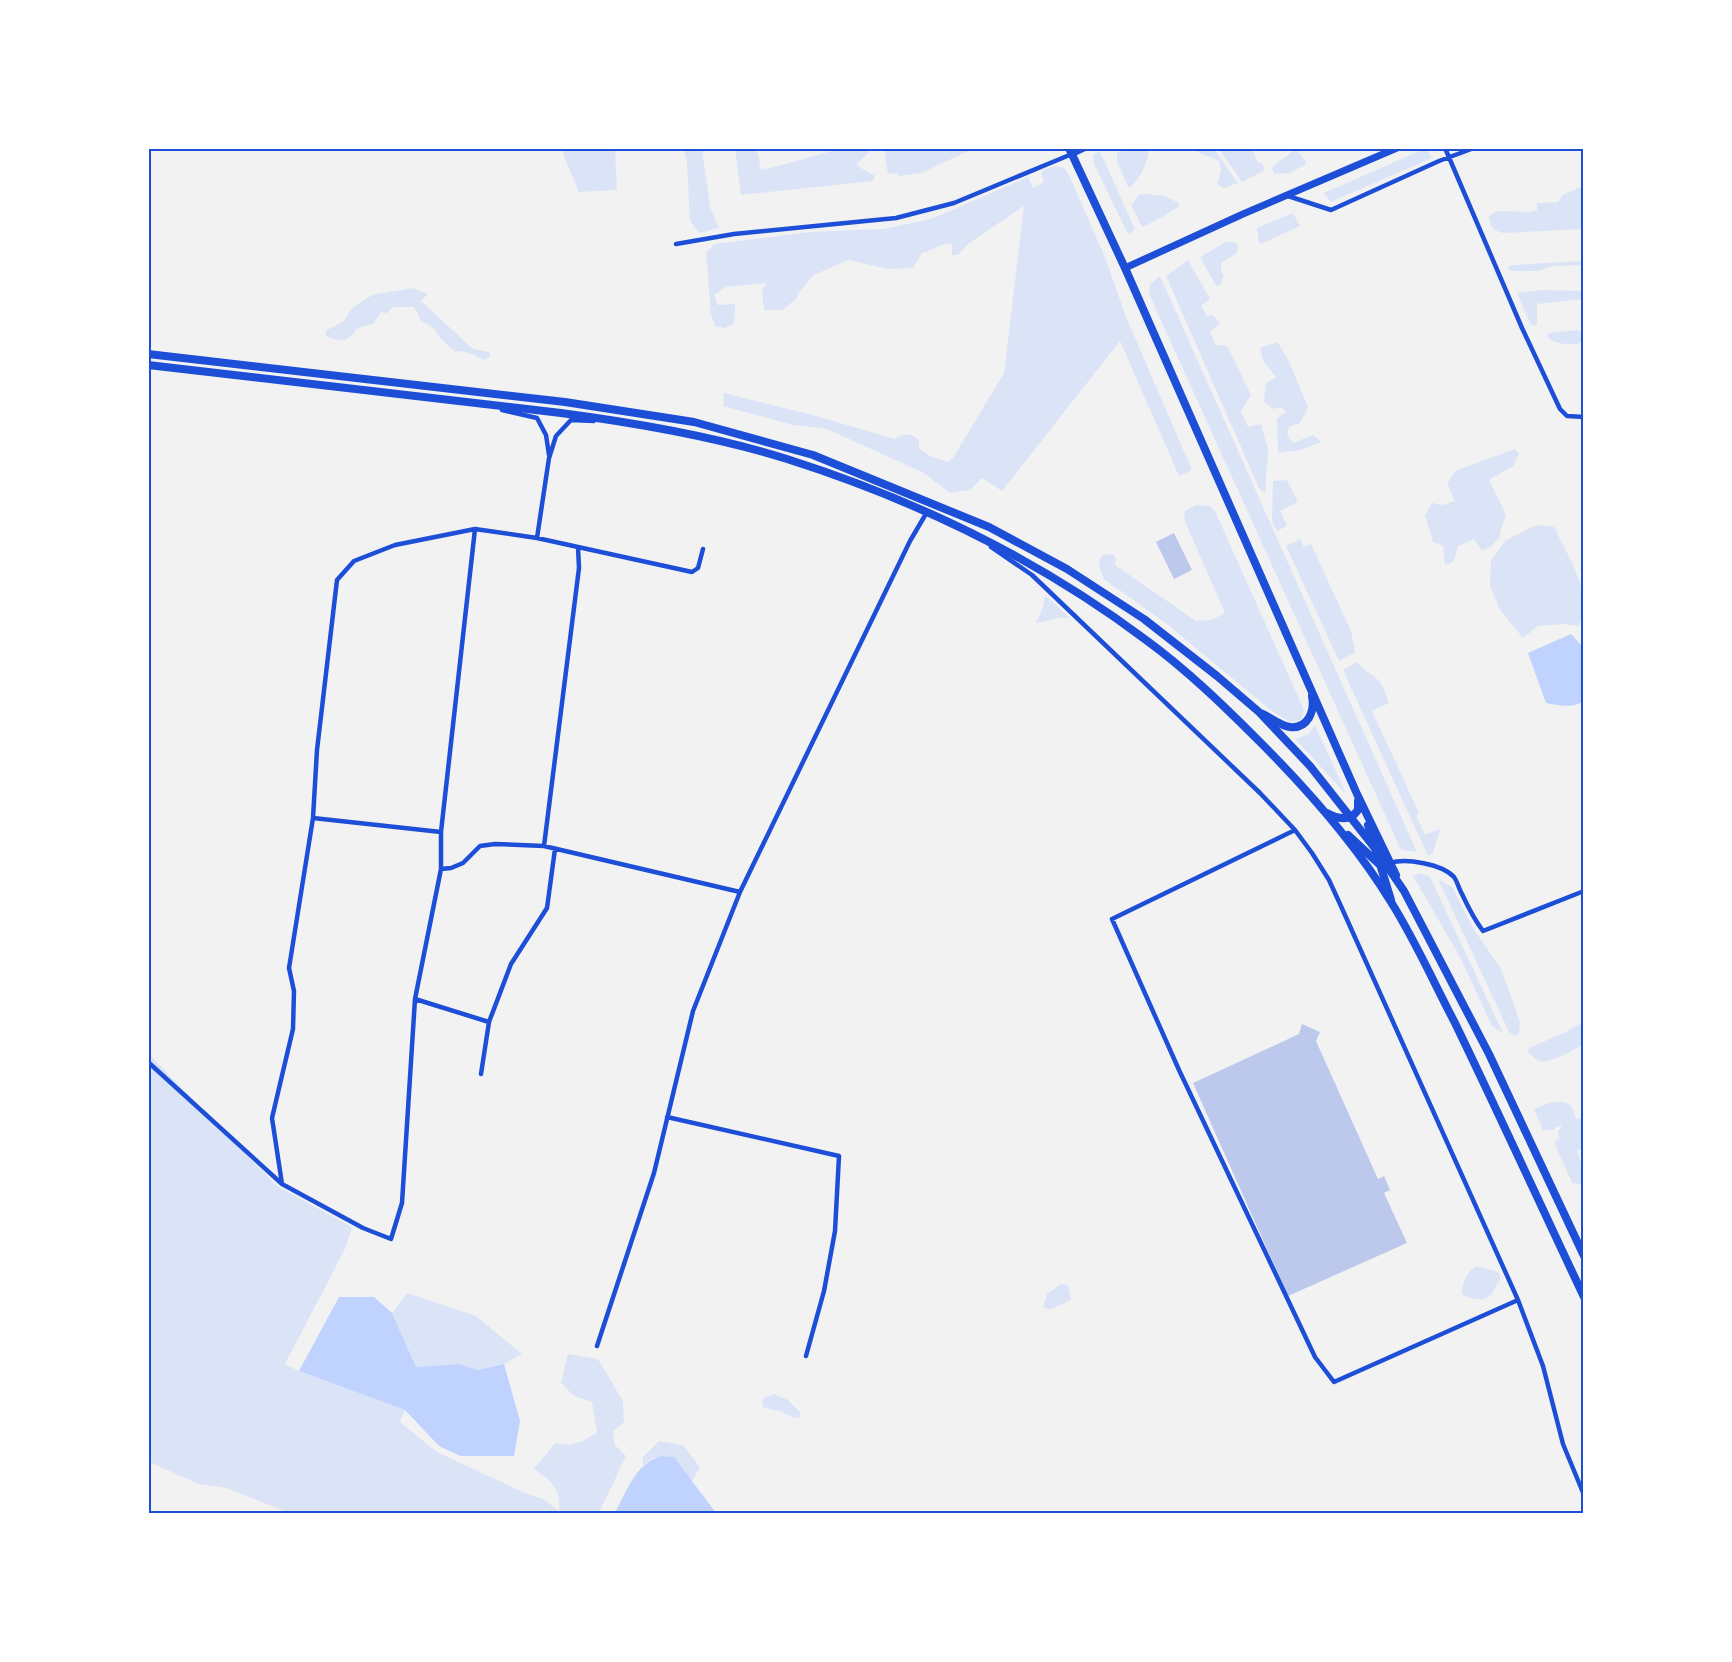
<svg xmlns="http://www.w3.org/2000/svg" width="1732" height="1662" viewBox="0 0 1732 1662" font-family="Arial,sans-serif">
<style>
.green{fill:#dbe4f7}
.water{fill:#bfd3fe}
.building{fill:#bdc9ec}
.lines{fill:none;stroke-linecap:round;stroke-linejoin:round}
.minor{stroke:#1d4ed8;stroke-width:4.5}
.tertiary{stroke:#1d4ed8;stroke-width:6}
.secondary{stroke:#1d4ed8;stroke-width:7}
.primary{stroke:#1d4ed8;stroke-width:8}
.trunk{stroke:#1d4ed8;stroke-width:8}
.neatline{fill:none;stroke:#1d4ed8;stroke-width:2}
</style>
<rect width="100%" height="100%" fill="#f2f2f2"/>
<!-- green -->
<path class="green" d="M1426,148L1427,149L1432,158L1331,202L1324,193Z
M561,149H615L617,190L579,192Z
M684,149H702L710,207L719,228L699,233L690,221L687,162Z
M735,149H757L761,170C785,165 808,157 832,151L833,149H872L856,165L875,176L873,181L741,195Z
M881,149H973L921,173L898,176L897,173L888,174L884,150Z
M1128,149L1148,150C1150,160 1138,181 1131,187H1128L1117,161V153Z
M1190,149H1214L1238,183L1224,188L1217,184L1221,170L1219,161Z
M1219,149H1252L1258,162L1262,163L1265,170L1242,182Z
M1296,149L1306,162V164L1290,173L1274,174L1272,169L1274,165Z
M1100,151L1135,230L1128,234L1094,164L1093,155Z
M1055,166L1064,168L1068,173L1105,257L1126,317L1192,470L1179,476L1120,341L1002,491L982,478L970,490L950,493L924,473L827,429L793,425L723,406L724,393L813,415L895,439C905,433 909,433 919,440V448L930,456L948,462L953,458L1004,373L1024,206L968,244L958,255H952V244C940,243 934,250 922,253L913,268L888,269L848,260L814,275L799,292L796,299L782,310H764L762,292L766,283L726,287L714,295L718,305L735,304L734,323L725,328L715,326L711,314L706,253L714,244L809,232L883,229L931,219L1028,177L1033,188L1044,182L1041,174L1043,170Z
M1583,186V229L1504,233C1493,231 1490,227 1489,216L1497,211L1532,212L1537,210V203L1558,202L1563,195Z
M1146,194L1165,196L1179,203V207C1166,213 1156,222 1142,227L1131,205L1139,195Z
M1293,213L1300,226L1261,244L1259,242L1257,228Z
M1226,242H1235L1238,244L1237,253L1221,263V269L1224,277L1219,286H1216L1200,257Z
M1188,260L1210,299L1201,306L1207,316L1213,315L1220,323L1210,332L1216,345L1227,346L1251,395L1241,411L1248,427L1261,424L1268,450L1265,494L1259,488L1166,276Z
M1583,261V265L1552,266L1539,271H1513L1507,268L1511,265Z
M1160,276L1417,852L1401,850L1149,294L1150,284Z
M413,288L428,294L421,301L473,349L489,352L490,357L483,360C474,354 465,351 454,351L440,338L434,328L420,320L418,313L413,307H393L387,313L381,312L374,323L356,329C350,342 337,343 325,335L327,330L344,321L352,308L372,295Z
M1542,290L1583,291V299L1537,304V326L1531,325L1517,293Z
M1578,330L1583,334L1584,339L1578,344C1566,344 1554,345 1547,336L1549,333Z
M1278,342L1290,364L1308,407L1300,423L1289,427L1287,434L1293,443L1313,435L1321,442L1301,450L1278,453L1277,418L1286,412L1281,407L1273,409L1264,402L1266,383L1276,377L1263,361L1260,348Z
M1515,449L1519,454L1513,466L1489,480L1506,515L1500,532V538L1490,547L1482,551L1474,539L1458,546L1454,561L1445,565L1443,546L1433,542L1425,516L1432,503L1443,505L1455,501L1447,484L1455,471Z
M1287,480L1298,502L1280,511L1287,526L1277,531L1272,521L1273,481Z
M1196,505L1210,506L1215,511L1304,710L1301,720L1290,722L1273,712L1167,624L1104,579C1100,570 1097,564 1102,555L1113,554L1116,558L1115,565L1196,621L1211,620L1225,613L1184,519L1185,511Z
M1536,525L1554,527C1566,552 1597,601 1578,626L1564,624L1538,626L1523,638L1500,610L1490,586L1491,560L1506,540Z
M1300,539L1304,547L1311,544L1351,631L1355,652L1339,661L1286,546Z
M1045,595L1070,618H1060L1036,623L1043,607Z
M1357,662C1365,672 1370,672 1377,679C1383,685 1386,695 1389,703L1372,711L1418,811L1419,813L1416,815L1425,835L1439,829L1440,830L1433,853L1428,856L1343,670Z
M1315,725L1346,794L1295,739L1309,734Z
M1419,873L1429,876L1431,879L1503,1033L1492,1026L1460,957L1413,876Z
M1438,879L1452,887L1473,928L1501,969L1520,1022L1519,1033L1515,1036L1509,1032Z
M1580,1024H1583V1044C1574,1050 1549,1064 1539,1061C1534,1059 1531,1055 1528,1051L1529,1048L1566,1032Z
M148,1053L277,1186L352,1227L345,1249L285,1364L299,1371L405,1410L400,1422L437,1452L525,1493L543,1499L558,1510V1513H289L227,1488L199,1484L149,1462Z
M1551,1102C1569,1102 1572,1102 1576,1119L1583,1118V1148L1577,1151L1583,1170V1185L1572,1183L1554,1142L1559,1139L1558,1131L1562,1126H1558L1553,1130H1543L1534,1109Z
M1475,1267H1481L1498,1272L1501,1278C1494,1289 1491,1302 1476,1299C1470,1298 1467,1298 1462,1294C1462,1283 1466,1274 1475,1267Z
M1061,1284L1068,1285L1071,1300L1052,1309L1043,1308L1047,1294Z
M407,1293L476,1316L522,1354L504,1364L478,1370L459,1364L416,1367L392,1313Z
M568,1354L598,1359L623,1401L624,1422L613,1431L614,1444L626,1456L599,1513H559C561,1489 553,1482 534,1469L555,1443C573,1447 583,1442 597,1432L592,1402L574,1396L561,1383Z
M774,1394L788,1400L800,1412V1417L794,1418L780,1411L764,1408L762,1402L765,1397Z
M659,1441L683,1445L700,1467L692,1481L673,1457C660,1456 652,1456 643,1466V1457Z"/>
<!-- water -->
<path class="water" d="M1571,634L1581,645H1583V701C1573,709 1558,705 1546,703L1528,653Z
M339,1297H374L392,1313L416,1367L459,1364L478,1370L504,1364L520,1421L514,1456H461L439,1446L405,1410L299,1371Z
M661,1456L674,1457L716,1513H615C627,1491 635,1464 661,1456Z"/>
<!-- building -->
<path class="building" d="M1174,533L1192,570L1174,579L1156,542Z
M1302,1024L1320,1032L1316,1041L1378,1179L1384,1176L1390,1190L1384,1193L1407,1243L1288,1296L1193,1083L1299,1034Z"/>
<g class="lines">
<!-- minor -->
<path class="minor" d="M1445,148L1522,328L1560,409L1567,416L1584,417
M1288,196L1331,210L1439,161L1474,148
M676,244L734,234L896,218L954,203L1072,154
M502,410L537,418L546,435L549,455
M537,538L549,458L556,436L571,420L594,421
M991,547L1032,575L1260,793L1295,830L1312,853L1329,880L1340,904L1518,1300L1543,1366L1563,1444L1584,1495
M313,818L441,832
M1295,830L1112,919L1179,1070L1315,1357L1334,1382L1518,1300
M544,846L579,568L578,547
M1390,863C1406,858 1442,864 1454,877C1457,881 1459,889 1462,894C1468,907 1474,919 1483,931L1584,891
M441,869L451,868L463,863L480,846L495,844L544,846L740,892
M415,999L489,1022
M148,1062L282,1184L363,1228L391,1239L402,1203L415,999L441,869V832L475,529
M481,1074L489,1022L511,964L547,908L555,849
M667,1117L839,1156L835,1231L824,1291L806,1356
M282,1184L272,1118L293,1029L294,991L289,968L313,818L317,750L337,580L354,561L395,545L475,529L537,538L692,572L698,568L703,549
M597,1346L654,1173L693,1011L740,892L910,541L927,512"/>
<!-- tertiary -->
<path class="tertiary" d="M1072,154L1085,148"/>
<!-- secondary -->
<path class="secondary" d="M1125,268L1243,214L1397,148"/>
<!-- primary -->
<path class="primary" d="M1069,148L1125,268L1357,794L1396,875
M1263,714C1271,718 1281,726 1290,727C1308,729 1315,711 1312,696
M1327,813C1338,819 1350,822 1358,810V801
M1368,825L1391,900
M1348,835L1379,864"/>
<!-- trunk -->
<path class="trunk" d="M148,354L565,402L694,422L813,455L989,527L1067,569L1144,619L1217,676L1259,712L1310,766L1374,847L1404,891L1489,1054L1584,1256
M148,365L561,413C637,423 714,436 787,459C916,500 1038,559 1146,640C1187,670 1223,705 1259,741C1307,789 1355,843 1391,902C1415,940 1434,983 1455,1023C1499,1114 1541,1206 1584,1297"/>
</g>
<!-- border -->
<rect width="1732" height="1662" fill="none" stroke="#ffffff" stroke-width="300"/>
<rect x="150" y="150" width="1432" height="1362" class="neatline"/>
</svg>
